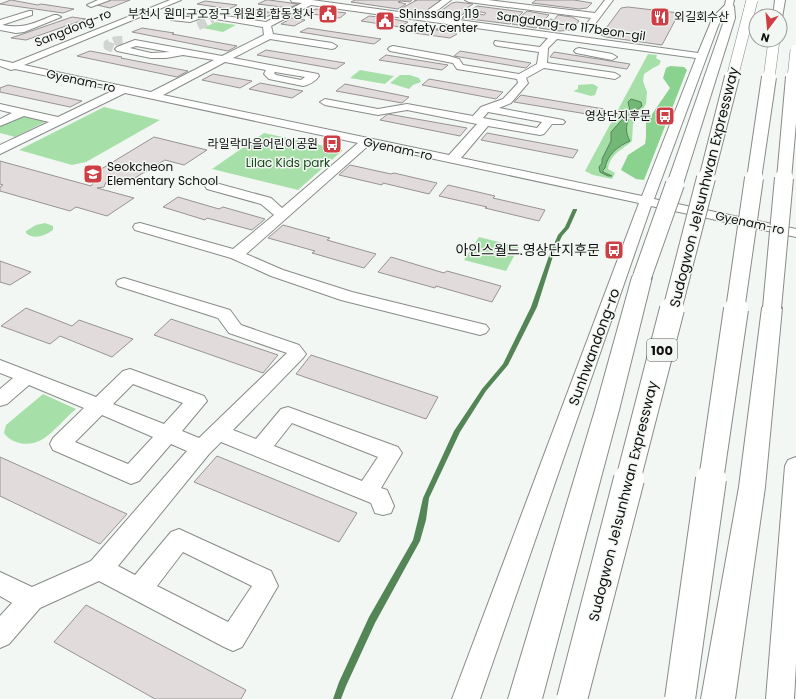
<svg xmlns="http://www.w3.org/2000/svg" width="796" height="699" viewBox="0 0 796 699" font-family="Poppins,'Noto Sans KR',sans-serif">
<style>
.green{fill:#a6e0a8}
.forest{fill:#8cd28f}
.water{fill:#72b776;stroke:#548557}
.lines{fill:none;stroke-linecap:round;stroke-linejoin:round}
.stream{fill:#548557;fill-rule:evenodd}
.building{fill:#e1dcdb;stroke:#989393}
.minor-tunnel{stroke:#d1d4d1;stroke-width:9;stroke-dasharray:9 4.5;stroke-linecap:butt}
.minor-casing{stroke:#888c88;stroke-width:2}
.highway-casing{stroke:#888c88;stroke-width:2}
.minor{fill:#fff;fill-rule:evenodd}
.highway{fill:#fff;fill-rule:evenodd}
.highway-bridge-far4-casing{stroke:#888c88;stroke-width:12;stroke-linecap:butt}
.highway-bridge-far3-casing{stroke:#888c88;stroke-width:16;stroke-linecap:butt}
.highway-bridge-far2-casing{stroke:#888c88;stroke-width:20;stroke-linecap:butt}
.highway-bridge-far1-casing{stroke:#888c88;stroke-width:26;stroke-linecap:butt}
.highway-bridge-casing{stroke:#888c88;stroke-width:32;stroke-linecap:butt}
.highway-bridge-far4{stroke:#fff;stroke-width:11}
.highway-bridge-far3{stroke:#fff;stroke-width:14}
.highway-bridge-far2{stroke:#fff;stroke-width:18}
.highway-bridge-far1{stroke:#fff;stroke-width:24}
.highway-bridge{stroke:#fff;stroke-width:30}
.labels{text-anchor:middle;stroke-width:3;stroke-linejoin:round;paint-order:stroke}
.far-poi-label{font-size:12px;fill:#0f100f;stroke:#f3f7f3;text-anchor:end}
.far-street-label{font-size:12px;fill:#0f100f;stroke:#f3f7f3}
.far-park-label{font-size:12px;fill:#16471b;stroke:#f3f7f3}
.shield{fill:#f3f7f3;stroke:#535553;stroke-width:1}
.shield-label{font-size:13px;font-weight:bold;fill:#0f100f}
.street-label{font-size:14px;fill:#0f100f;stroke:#f3f7f3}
.poi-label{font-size:14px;fill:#0f100f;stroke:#f3f7f3;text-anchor:end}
</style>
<rect width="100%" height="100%" fill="#f3f7f3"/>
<!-- green -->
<path class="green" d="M216,22L236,25L223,32L203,28Z
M648,54L657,55L656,58L661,61L659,65L653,68L644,74L643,81L647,92L646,104L633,124L632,141C622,150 610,154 608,169L615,173L612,179L593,175L585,171Z
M360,70L394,76L385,84L350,78Z
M400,75H410L419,78L421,82L413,85L409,89L390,83Z
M593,84L598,87L595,95L591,96L573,91L578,89V85Z
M104,107L160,120L86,162L72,165L19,150Z
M24,115L47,121L15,137L0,133V126Z
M264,133L343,150L298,190L212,169Z
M45,223L53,226V230C45,236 33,240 26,233V231L36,225Z
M479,237L519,247L506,271L464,260Z
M43,394L76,409C65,418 55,431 43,439C31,447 12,445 4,433L6,425Z"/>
<!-- forest -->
<path class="forest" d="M670,66L684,67L687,70L644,180L636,179L621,170L628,155L645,144L646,137V123L670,88L663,78L666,68Z"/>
<!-- water -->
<path class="water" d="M631,99L641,102L642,106L632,114V116C625,122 625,133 630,141C618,146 607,155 605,168L603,170V172L612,176H608L600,172L599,167L602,163V159L611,141V132L630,111L628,102Z"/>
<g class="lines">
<!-- stream -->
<path class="stream" d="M573,209H577V210L569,228L562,236L554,253L537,307L508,365L486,391L460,432L429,498L426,520L420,541L375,623L346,686L341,699H333L339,682L369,617L413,540L418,520L423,498L454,431L482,389L503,364L531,307L550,253L558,235L565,227Z"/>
</g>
<!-- building -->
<path class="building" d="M11,0L38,5L41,4L74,9L63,13L0,4Z
M111,0H130L110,8L97,5Z
M266,0H269L298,4L289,8L258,4Z
M355,0H412L410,2L401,1L398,2L406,4L398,9L351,2Z
M414,0H439L440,1L425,12L400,9L417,0Z
M536,0H574L592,3L587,8L579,9L532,3Z
M205,1L237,5L229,9L197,4Z
M457,2L473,4L464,10L467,11L459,17L440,15L438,13L452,3Z
M477,6L523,12L518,17L510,16L508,18L516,19L510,24L462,18L468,12L484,15L486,13L471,10Z
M628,7L679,13L662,45L606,37L601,35L621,8Z
M241,8L275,13L266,17L233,12Z
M316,9L346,13L340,18L305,13Z
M527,11L549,15L536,28L512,24Z
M558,15L572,17L579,21L571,30L560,31L539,28L550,19L554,20Z
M369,16L388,18L408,22L400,27L361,21Z
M72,17L86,19L26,40L11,38Z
M292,18L305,20L294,26L281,24Z
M423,27L438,29L436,30L452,32L457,34L450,38L414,33Z
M142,28L174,33L172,34L237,46L228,51L132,32Z
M308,28L381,39L374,44L300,32Z
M266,50L345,63L336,69L257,55Z
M90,51L122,57L121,58L188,71L177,77L77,56Z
M460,51L531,63L526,68L454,56Z
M554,52L630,64L627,69L550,57Z
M386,55L448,65L442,70L379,60Z
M213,74L252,81L240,88L202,80Z
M429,79L503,92L496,99L422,85Z
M260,83L303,91L292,98L249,89Z
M345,84L409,97L402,103L336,91Z
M8,85L82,101L70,107L0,92V88Z
M521,95L604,109L599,116L514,102Z
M388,114L467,128L460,136L380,120Z
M487,133L578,150L573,158L481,140Z
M154,137L207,150L184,165L165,160L133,179L127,178L117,185L106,182L104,187L97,188L134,198L107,216L76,207L70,211L0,191V187L3,185L0,184V161L91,186L93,183L100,180L88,177Z
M350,165L391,174L394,173L437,183L429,194L383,183L382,185L339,175Z
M448,185L495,196L493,198L545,210L539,221L485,208L487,207L439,196Z
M178,197L219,209L223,207L265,219L252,230L207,218L205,220L163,207Z
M283,225L330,238L327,240L376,254L364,268L312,253L315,251L268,238Z
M391,257L444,273L447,271L501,286L492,302L436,286L435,288L378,272Z
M0,261L31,272L10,285L0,282Z
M26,308L72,326L79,320L133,339L112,357L60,336L50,344L1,326Z
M171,319L278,355L263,373L154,335Z
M311,355L438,397L426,419L296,374Z
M217,456L357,513L339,542L194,482Z
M0,457L127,514L100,544L0,496Z
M86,605L246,690L241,699H155L54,642Z"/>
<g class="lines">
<!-- minor-tunnel -->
<path class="minor-tunnel" d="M198,26L213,19
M113,48L108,46V44L115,41L125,40"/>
<defs>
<path id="minor" d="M98,0H110L91,7L87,5Z
M170,0H181L24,65L151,92L214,60L183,55L166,58H151L117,51L115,49L117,47L135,40L222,56L264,35L263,27L204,17L190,22L171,20L170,18L171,16L186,10L266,22L302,3L292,2L291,0H312L421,15L442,0H451L430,16L698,53L713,17L725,5L726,0H734L732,8L721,18L654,199L796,229V237L651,206L480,699H452L639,203L369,145L246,254L283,270L352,292L486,325L489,329L486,333L480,335L341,300L271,276L231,258L135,230L133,227L135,224L140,223L233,249L274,215L261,204L207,189L205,186L207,183L212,182L271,198L282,208L358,143L125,93L0,154V145L49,122L24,116L0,126V119L12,113L0,110V104L58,117L114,90L15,69L11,70L0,66V60L13,63ZM311,5L548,38L540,47L495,41L494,43L495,45L498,46L539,52L537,64L519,74L463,65L459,59L449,56L393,46L390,47L388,49L390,51L453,63L457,69L517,79L518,83L503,99L481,107L473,116L407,104L378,109L325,99L320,102L325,105L378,115L407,110L477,124L449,155L163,95L225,62L266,70L264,74L269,79L303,86C309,85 316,81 319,76L318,74L233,58L270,39L332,49L335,48L337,46L332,43L273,34L271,26ZM187,15L193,16L189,17H183ZM557,39L696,58L642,196L461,158L488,126L540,135L544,134L552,124H563L565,122L563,120L499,108L511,103L528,83L526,78L544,68L615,79L620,76L615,73L547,63L548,48ZM136,46L170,52L151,53L130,48ZM275,72L305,77L301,80L276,75L274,73ZM488,112L542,122L537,128L483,118Z
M465,0H488L595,13L605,0H613L592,28L589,29L585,26L591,18L469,2Z
M29,11H32V15L2,25C25,29 34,23 54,15H57L61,17L24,32L16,33L0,30V20Z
M579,48L612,54L617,57L612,60L576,53L574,51L576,49Z
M124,278L230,310L241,325L299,345L306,354L303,358L233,430L256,439L281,409L288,407L398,447L402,453L381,488L387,490L394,506L391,513L383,515L375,513L371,503L221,442L209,454L118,566L135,575L171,532L179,529L271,571L278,586L242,647L233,651L224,647L99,581L40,608L9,644L0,648V616L12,603L0,596V572L32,587L91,561L187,451L171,444L139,481L131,484L53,450L50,444L53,438L84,408L29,385L7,404L0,406V389L13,378L0,373V360L96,397L123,371L130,369L204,396L207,401L182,431L199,438L287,353L229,333L218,318L118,286L116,283L118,280ZM133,384L183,403L164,424L113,404ZM102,415L153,437L128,464L75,442ZM292,423L378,457L362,481L274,446ZM183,552L252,586L228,622L157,586Z
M796,457V664L794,699H766L785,466L788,460Z"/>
<path id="highway" d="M775,0H785L782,18L780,19V16H773Z
M729,3L734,6L735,18L683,184L681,187L675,189L669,187L667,184L725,18L724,6Z
M642,271L649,273L652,277L619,410L542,699H508L595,410L632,277L635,273Z
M772,302L779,303L782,308L765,487L735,699H701L739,487L762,308L765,303Z"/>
</defs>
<!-- minor casing -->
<use href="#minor" class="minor-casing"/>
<!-- highway casing -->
<use href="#highway" class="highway-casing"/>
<!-- minor -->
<use href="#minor" class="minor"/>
<!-- highway -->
<use href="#highway" class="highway"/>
<defs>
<path id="highway-bridge-far4" d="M732,78L752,0
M769,78L774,40
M793,78L796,50"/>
<path id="highway-bridge-far3" d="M706,179L732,77
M754,179L769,77
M784,179L793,77"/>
<path id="highway-bridge-far2" d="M642,277L675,184
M772,308L784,178
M672,310L706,178
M735,310L754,178"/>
<path id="highway-bridge-far1" d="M628,480L672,309
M711,480L736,309"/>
<path id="highway-bridge" d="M572,699L629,479
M680,699L711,479"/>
</defs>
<!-- highway-bridge-far4 casing -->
<use href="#highway-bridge-far4" class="highway-bridge-far4-casing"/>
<!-- highway-bridge-far3 casing -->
<use href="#highway-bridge-far3" class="highway-bridge-far3-casing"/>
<!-- highway-bridge-far2 casing -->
<use href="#highway-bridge-far2" class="highway-bridge-far2-casing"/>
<!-- highway-bridge-far1 casing -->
<use href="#highway-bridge-far1" class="highway-bridge-far1-casing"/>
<!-- highway-bridge casing -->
<use href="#highway-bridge" class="highway-bridge-casing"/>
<!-- highway-bridge-far4 -->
<use href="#highway-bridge-far4" class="highway-bridge-far4"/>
<!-- highway-bridge-far3 -->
<use href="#highway-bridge-far3" class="highway-bridge-far3"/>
<!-- highway-bridge-far2 -->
<use href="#highway-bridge-far2" class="highway-bridge-far2"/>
<!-- highway-bridge-far1 -->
<use href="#highway-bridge-far1" class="highway-bridge-far1"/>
<!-- highway-bridge -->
<use href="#highway-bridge" class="highway-bridge"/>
</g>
<!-- icons -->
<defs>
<symbol id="civic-square" viewBox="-11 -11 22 22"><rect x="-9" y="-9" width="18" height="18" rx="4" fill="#ce3e45" stroke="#f3f7f3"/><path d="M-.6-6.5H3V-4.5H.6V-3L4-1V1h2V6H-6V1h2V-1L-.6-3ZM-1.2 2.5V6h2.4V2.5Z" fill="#fff"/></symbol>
<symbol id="restaurant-square" viewBox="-11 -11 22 22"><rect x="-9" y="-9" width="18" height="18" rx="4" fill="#ce3e45" stroke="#f3f7f3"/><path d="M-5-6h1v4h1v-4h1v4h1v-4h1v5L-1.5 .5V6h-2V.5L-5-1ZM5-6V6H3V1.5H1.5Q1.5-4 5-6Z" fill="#fff"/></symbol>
<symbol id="bus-square" viewBox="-11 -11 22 22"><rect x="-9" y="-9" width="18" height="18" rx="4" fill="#ce3e45" stroke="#f3f7f3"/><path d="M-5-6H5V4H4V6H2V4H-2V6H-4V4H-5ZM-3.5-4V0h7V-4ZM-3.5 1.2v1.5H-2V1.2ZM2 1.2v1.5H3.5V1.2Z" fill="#fff"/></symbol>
<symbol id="school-square" viewBox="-11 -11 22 22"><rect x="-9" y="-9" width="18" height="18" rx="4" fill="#ce3e45" stroke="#f3f7f3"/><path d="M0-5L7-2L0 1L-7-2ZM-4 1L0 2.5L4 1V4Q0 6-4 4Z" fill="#fff"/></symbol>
</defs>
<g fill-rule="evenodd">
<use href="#civic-square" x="317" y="3" width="22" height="22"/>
<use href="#restaurant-square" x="649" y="6" width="22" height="22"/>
<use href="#civic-square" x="374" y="10" width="22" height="22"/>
<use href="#bus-square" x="654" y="105" width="22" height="22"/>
<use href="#bus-square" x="321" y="133" width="22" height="22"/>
<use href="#school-square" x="82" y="163" width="22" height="22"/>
<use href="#bus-square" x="603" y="239" width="22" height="22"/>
</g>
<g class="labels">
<!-- far-poi labels -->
<g class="far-poi-label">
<text x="314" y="18">부천시 원미구오정구 위원회 합동청사</text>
<text x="399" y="18" text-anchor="start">Shinssang 119<tspan x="399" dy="14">safety center</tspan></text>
<text x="674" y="21" text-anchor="start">외길회수산</text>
<text x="651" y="120">영상단지후문</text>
<text x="318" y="148">라일락마을어린이공원</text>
<text x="107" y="171" text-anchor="start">Seokcheon<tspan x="107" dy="14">Elementary School</tspan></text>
</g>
<!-- far-street labels -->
<g class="far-street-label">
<text transform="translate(571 26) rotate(8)" y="4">Sangdong-ro 117beon-gil</text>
<text transform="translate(73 28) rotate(-22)" y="4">Sangdong-ro</text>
<text transform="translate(81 81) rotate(12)" y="4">Gyenam-ro</text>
<text transform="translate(398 149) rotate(12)" y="4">Gyenam-ro</text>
<text transform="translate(750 223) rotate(12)" y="4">Gyenam-ro</text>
</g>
<!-- far-park labels -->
<g class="far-park-label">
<text x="288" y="167">Lilac Kids park</text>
</g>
<!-- shield labels -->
<rect class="shield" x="647" y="339" width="30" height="22" rx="3"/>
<g class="shield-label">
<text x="662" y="355">100</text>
</g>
<!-- street labels -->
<g class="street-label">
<text transform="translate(704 187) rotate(-76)" y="5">Sudogwon Je1sunhwan Expressway</text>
<text transform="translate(594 347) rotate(-70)" y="5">Sunhwandong-ro</text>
<text transform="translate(623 501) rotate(-76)" y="5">Sudogwon Je1sunhwan Expressway</text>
</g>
<!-- poi labels -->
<g class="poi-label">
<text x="600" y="255">아인스월드.영상단지후문</text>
</g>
</g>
<!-- north arrow -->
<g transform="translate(768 28) rotate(196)"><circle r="19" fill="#f3f7f3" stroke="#989b98"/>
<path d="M0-3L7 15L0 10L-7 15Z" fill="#ce3e45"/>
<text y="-6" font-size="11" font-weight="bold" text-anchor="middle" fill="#0f100f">N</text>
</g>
</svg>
